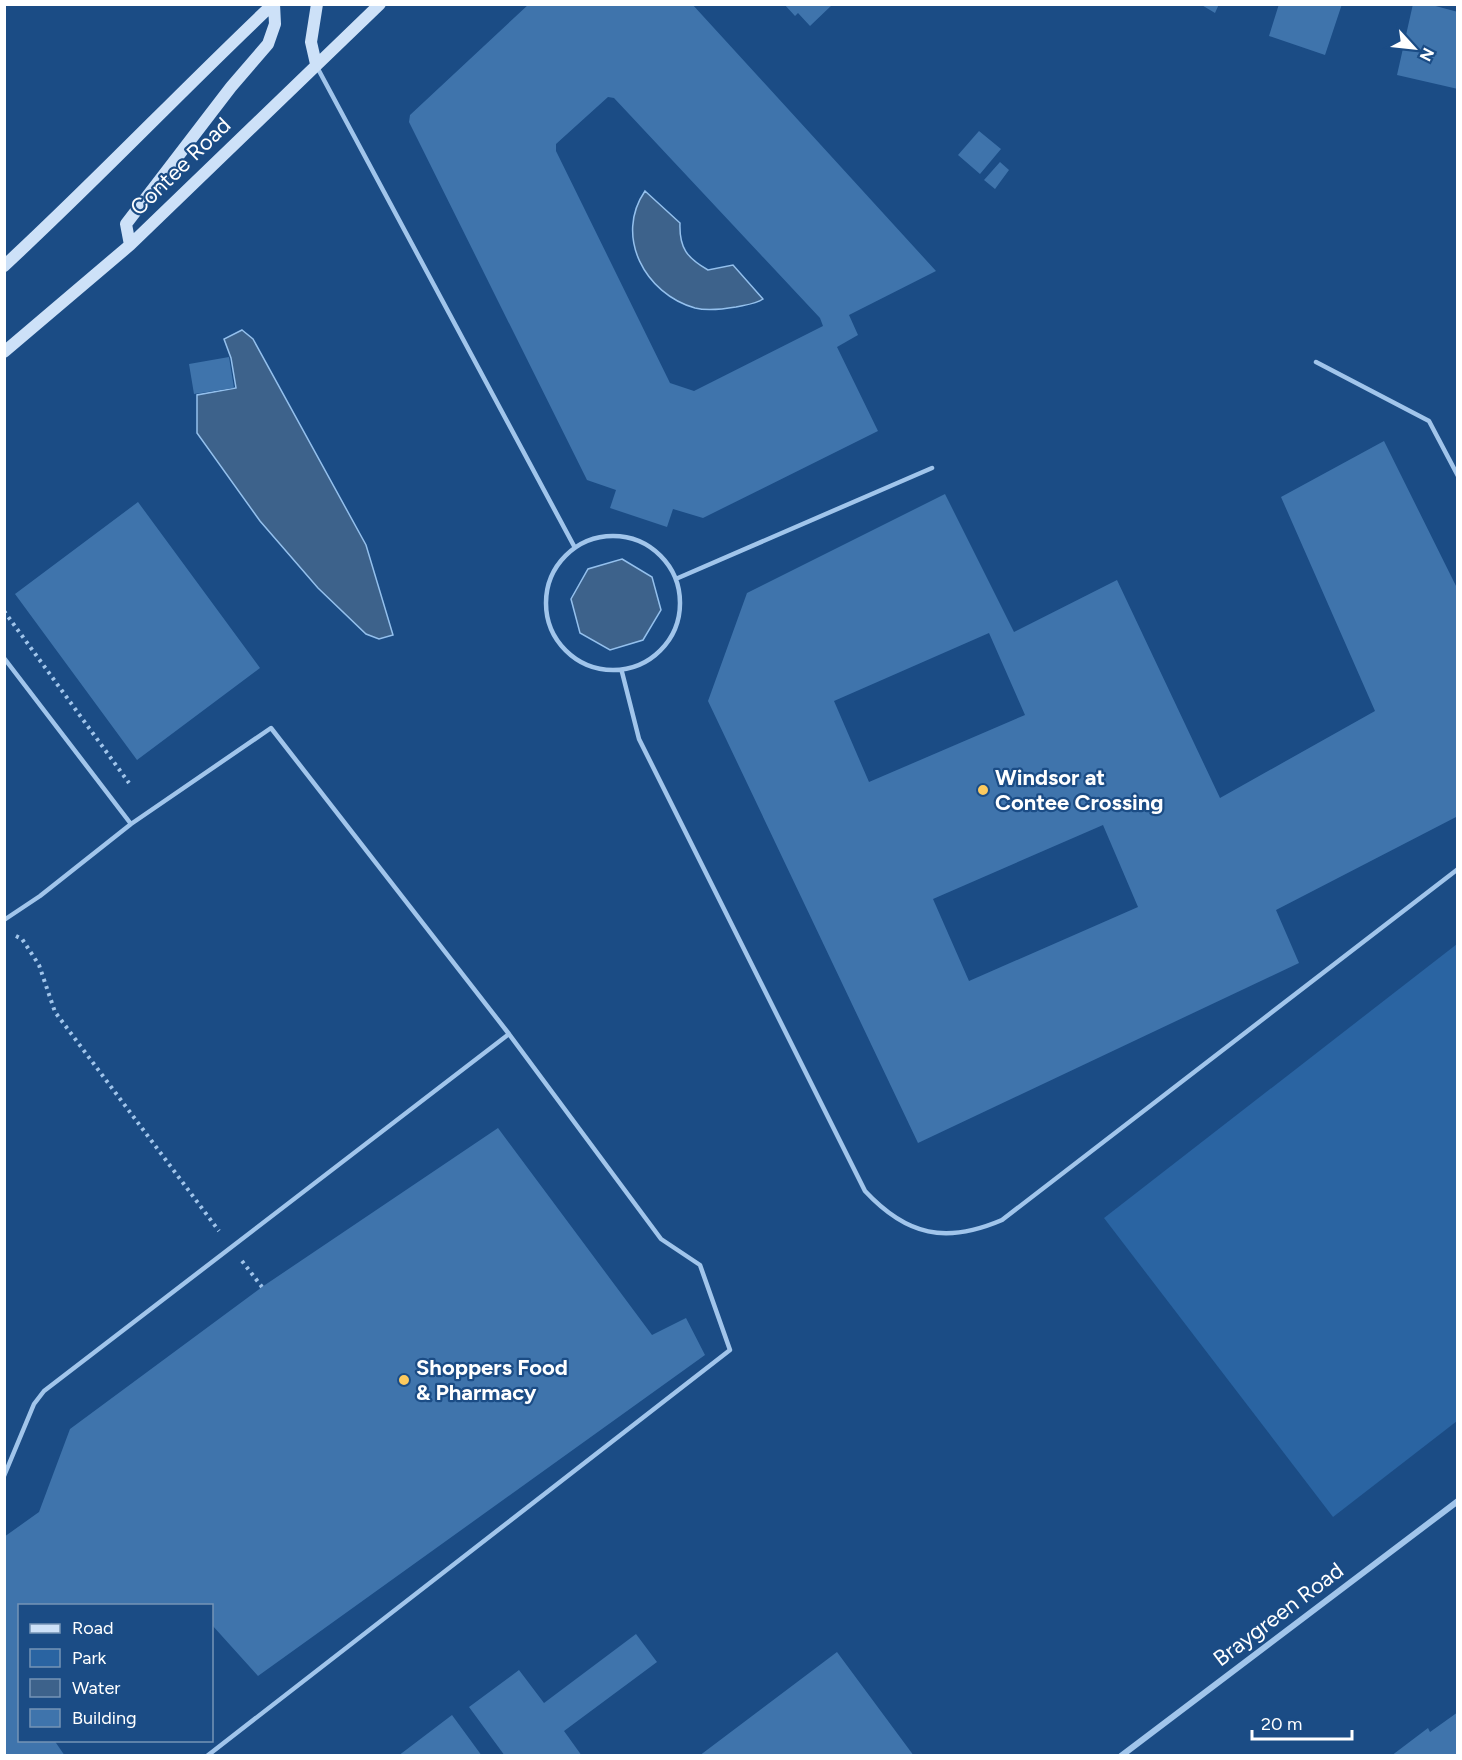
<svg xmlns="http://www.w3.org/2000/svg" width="1462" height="1760" viewBox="0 0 1462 1760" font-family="Figtree,sans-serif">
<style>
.green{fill:#2a64a2}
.water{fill:#3d628b;stroke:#94c0ed;stroke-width:1.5}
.building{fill:#3f74ac;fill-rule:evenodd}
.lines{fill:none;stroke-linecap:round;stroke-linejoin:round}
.path{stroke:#a1c5eb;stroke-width:4;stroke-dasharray:3 4.5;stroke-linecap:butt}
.lane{stroke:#a1c5eb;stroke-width:4.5}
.street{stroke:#a1c5eb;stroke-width:6}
.secondary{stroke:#cde1f8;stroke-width:12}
.poi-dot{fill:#fdca5e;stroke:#1b4c85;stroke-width:2}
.labels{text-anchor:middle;stroke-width:4.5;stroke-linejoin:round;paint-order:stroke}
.street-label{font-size:22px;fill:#fff;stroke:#1b4c85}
.poi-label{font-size:22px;font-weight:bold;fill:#fff;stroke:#1b4c85;text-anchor:start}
</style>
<rect width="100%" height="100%" fill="#1b4c85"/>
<!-- green -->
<path class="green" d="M1457,944V1421L1333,1517L1104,1218Z"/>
<!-- water -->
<path class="water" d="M645,191L680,223C679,248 687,258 708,270L733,265L763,299C756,304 745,305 736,307C724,309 707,311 695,308C645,294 614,236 645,191Z
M242,330L253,339L366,545L393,635L379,639L366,634L318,588L260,521L197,433V395L236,388L231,358L224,339Z
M622,559L652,577L661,610L643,640L610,650L580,633L571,599L588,569Z"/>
<!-- building -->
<path class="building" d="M529,4H692L936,271L849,315L858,335L837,347L878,431L703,518L673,509L667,527L610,508L616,490L587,480L409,122L410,115ZM608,97L614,98L820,318L823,326L694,391L670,383L556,151V144Z
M784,4H833L810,26L798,13L795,16Z
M1200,4H1219L1215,13Z
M1279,4H1342L1325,55L1269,36Z
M1413,4H1428L1458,12V89L1397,75Z
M979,131L1001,149L980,174L958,155Z
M1000,162L1009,170L995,189L984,180Z
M229,357L234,388L194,394L189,364Z
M1384,441L1458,590V816L1276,910L1299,963L918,1143L708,701L747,593L945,494L1014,632L1117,580L1220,798L1375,711L1281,497ZM989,633L1025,715L869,782L834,701ZM1103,825L1138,907L969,981L933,899Z
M138,502L260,668L137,760L15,594Z
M498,1128L652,1335L686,1318L705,1355L258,1676L212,1625V1606H20V1740H54L65,1756H4V1537L39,1512L70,1429L262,1287Z
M636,1634L657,1662L564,1731L582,1756H505L469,1707L519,1670L544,1703Z
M837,1652L914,1756H699Z
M1458,1712V1756H1391L1428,1728L1430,1732Z
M452,1715L482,1756H398Z"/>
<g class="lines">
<!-- path -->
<path class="path" d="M4,611L129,783
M16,936L22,939L39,965L55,1012L219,1231
M242,1261L262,1287"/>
<!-- lane -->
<path class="lane" d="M317,67L574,546
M1316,362L1429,421L1458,476
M546 603a67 67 0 1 1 134 0a67 67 0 1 1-134 0Z
M678,578L932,468
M4,658L131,824
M622,672L639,739L865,1191C907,1236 946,1244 1002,1220L1458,869
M4,920L40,896L131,824L271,728L509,1034L661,1239L700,1265L730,1350L207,1756
M4,1476L34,1404L44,1391L509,1034"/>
<!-- street -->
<path class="street" d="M1121,1756L1458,1501"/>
<!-- secondary -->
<path class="secondary" d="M316,64L311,42L317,4
M130,245L126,224L231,87L268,44L275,24L274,4
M4,266C96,181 182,90 273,4
M4,352L130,245L380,4"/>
</g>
<!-- markers -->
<g class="poi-dot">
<circle cx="983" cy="790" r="6"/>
<circle cx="404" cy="1380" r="6"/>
</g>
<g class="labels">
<!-- street labels -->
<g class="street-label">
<text transform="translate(180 166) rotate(-44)" y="8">Contee Road</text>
<text transform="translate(1278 1614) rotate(-37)" y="8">Braygreen Road</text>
</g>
<!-- poi labels -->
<g class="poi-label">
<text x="995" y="785">Windsor at<tspan x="995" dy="25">Contee Crossing</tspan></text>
<text x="416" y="1375">Shoppers Food<tspan x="416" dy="25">&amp; Pharmacy</tspan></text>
</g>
</g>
<!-- border -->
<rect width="1462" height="1760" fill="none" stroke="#ffffff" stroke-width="12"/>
<!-- legend -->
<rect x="18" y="1604" width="195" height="138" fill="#1b4c85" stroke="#7694b6" stroke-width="1.5"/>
<rect x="30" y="1624" width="30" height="9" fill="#cde1f8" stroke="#7694b6" stroke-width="1.5"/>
<text x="72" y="1634" font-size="18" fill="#ffffff">Road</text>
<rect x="30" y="1649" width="30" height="18" fill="#2a64a2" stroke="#7694b6" stroke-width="1.5"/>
<text x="72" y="1664" font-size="18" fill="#ffffff">Park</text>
<rect x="30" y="1679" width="30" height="18" fill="#3d628b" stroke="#7694b6" stroke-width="1.5"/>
<text x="72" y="1694" font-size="18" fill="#ffffff">Water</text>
<rect x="30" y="1709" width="30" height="18" fill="#3f74ac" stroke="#7694b6" stroke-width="1.5"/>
<text x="72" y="1724" font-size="18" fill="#ffffff">Building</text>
<!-- north arrow -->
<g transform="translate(1414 48) rotate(117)" stroke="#1b4c85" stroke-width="4.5" paint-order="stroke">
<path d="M0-4.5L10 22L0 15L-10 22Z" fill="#ffffff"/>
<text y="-9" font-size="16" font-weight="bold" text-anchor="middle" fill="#ffffff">N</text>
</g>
<!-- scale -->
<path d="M1252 1730v9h100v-9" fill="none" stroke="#ffffff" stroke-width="3"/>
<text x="1261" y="1730" font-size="18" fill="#ffffff" stroke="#1b4c85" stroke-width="4.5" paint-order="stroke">20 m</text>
</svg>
